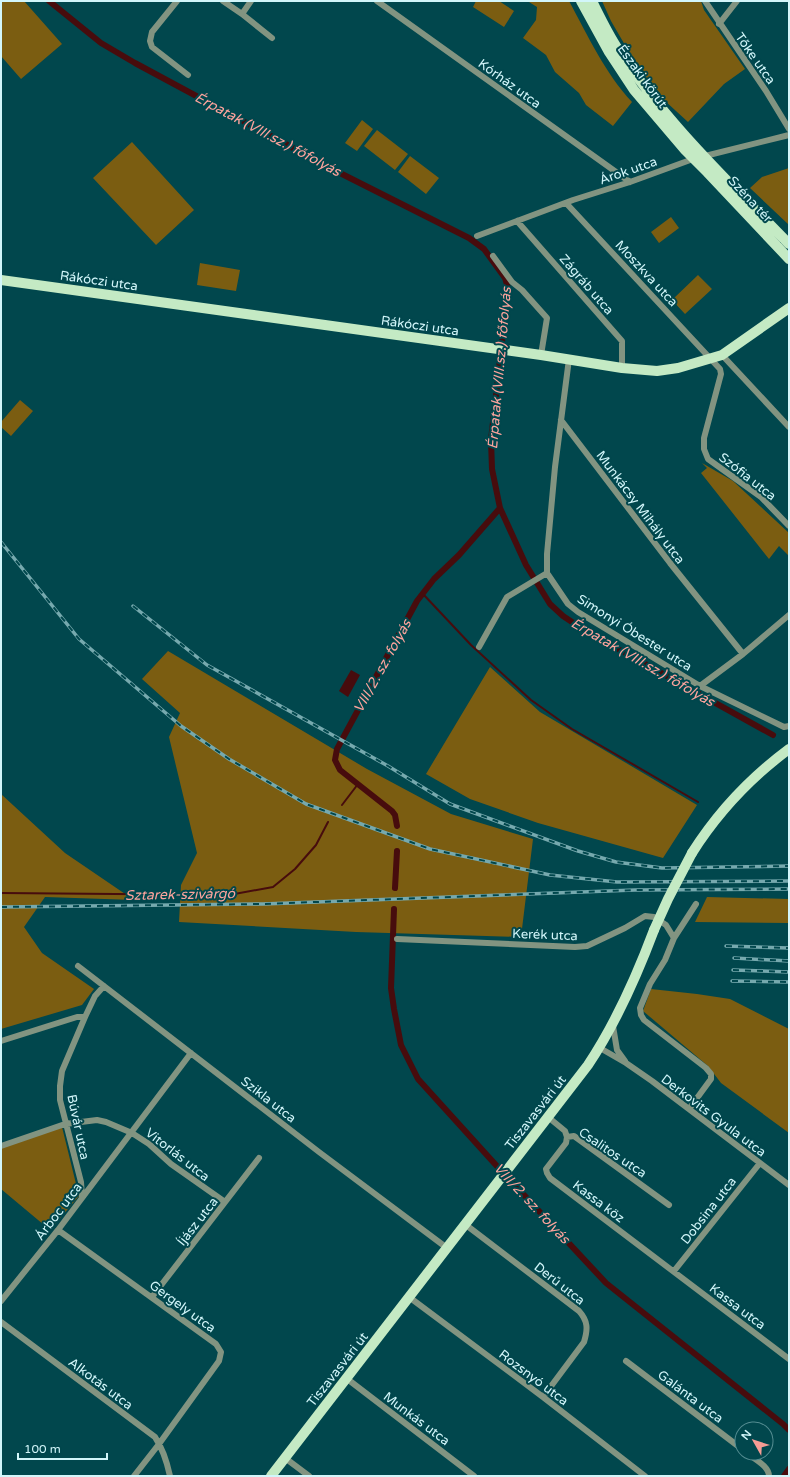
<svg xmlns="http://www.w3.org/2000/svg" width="790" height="1477" viewBox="0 0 790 1477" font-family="'Varela Round',sans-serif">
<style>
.green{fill:#7b5d11}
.water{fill:#470c0d}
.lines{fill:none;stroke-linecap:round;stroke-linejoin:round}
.stream{stroke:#470c0d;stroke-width:2}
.canal{stroke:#470c0d;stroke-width:6}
.street{stroke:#829481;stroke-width:6}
.primary{stroke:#c4eac4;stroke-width:10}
.rail-casing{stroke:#76a9ae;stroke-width:3.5}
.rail{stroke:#01474d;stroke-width:2;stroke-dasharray:6;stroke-linecap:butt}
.primary-bridge{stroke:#c4eac4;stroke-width:10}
.labels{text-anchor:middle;stroke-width:4;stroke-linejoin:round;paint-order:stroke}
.street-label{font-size:13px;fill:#d2f6fa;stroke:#01474d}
.water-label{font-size:14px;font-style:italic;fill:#fda49d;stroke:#01474d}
</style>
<rect width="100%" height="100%" fill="#01474d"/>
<!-- green -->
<path class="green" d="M1,1H24L62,44L21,79L1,56Z
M476,1H499L514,11L504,27L473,7Z
M530,1H569C588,36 605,73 632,102L613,126L586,105L579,93L555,72L546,55L523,38L536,20L537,7L529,2Z
M602,1H701L704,10L745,69L724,84L688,122L664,100L636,64L611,21Z
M362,120L373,129L357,151L345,143Z
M377,130L408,154L395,170L364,146Z
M132,142L194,210L156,245L93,178Z
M410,156L439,178L426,194L398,172Z
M789,168V225L750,188L762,177Z
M671,217L679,228L659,243L651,232Z
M200,263L240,270L236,291L197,285Z
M698,275L712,289L685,314L672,300Z
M20,400L33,411L11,436L1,427V422Z
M702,463L733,481L789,533V556L779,546L769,559L701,473L707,468Z
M168,651L367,769L451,814L533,839L521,937L356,932L179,922L181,885L197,853L169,737L180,713L142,679Z
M490,667L540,712L697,805L663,858L538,823L470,799L426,774Z
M1,794L65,853L134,900L45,897L24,927L42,953L94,989L82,1005L1,1029Z
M707,897L789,899V923L695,922Z
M651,989L697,994L730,999L789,1029V1133L721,1083L708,1066L643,1011Z
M62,1127L79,1196L50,1230L1,1189V1148Z"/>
<!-- water -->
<path class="water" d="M351,670L360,675L348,697L339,691Z"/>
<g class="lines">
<!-- stream -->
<path class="stream" d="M423,594L471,645L531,700L572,729L698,802
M342,805L358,784
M1,893L229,895L273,887L295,869L316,845L328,822"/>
<!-- canal -->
<path class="canal" d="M49,1L101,43L135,63L334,170L469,238L484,249L505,278L508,288L491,440L492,469L500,508L526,565L550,604L563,616L584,630L773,735
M397,826L395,815L392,811L340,770L335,760L337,749L417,601L434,579L459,555L500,508
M395,888L397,851
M394,909L391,988L394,1009L401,1045L418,1079L495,1164L606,1283L783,1424L789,1430
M784,1476L789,1469"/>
<!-- street -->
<path class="street" d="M177,1L152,32L150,41L152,47L188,75
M223,1L242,14L251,1
M377,1L630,182
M705,1L766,91L789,129
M242,14L272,38
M719,24L737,1
M566,203L720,369L721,374L704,438V449L708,459L761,497L789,526
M517,221L622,341V368
M477,236L573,200L630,182L693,159L789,135
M493,256L512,282L522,290L547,318L541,355
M722,355L789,427
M569,359L555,467L547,554V573L568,604L578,612L700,686L784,727L789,726
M561,420L670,563L743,654
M479,647L507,597L547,573
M700,686L743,654L789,615
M397,939L575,947L587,946L625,928L645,916L654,917L666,925L674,938
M78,966L319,1152L447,1248
M613,1026L617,1050L625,1061
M1,1041L77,1017H85
M600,1048L626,1063L652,1081L789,1185
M689,1109L711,1079V1074L706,1068L644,1020L641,1015L640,1008L650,984L665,960L674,938L696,904
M548,1117L565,1131L567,1137L574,1136L669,1205
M567,1137L566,1143L546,1169L547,1173L550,1178L789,1359
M1,1146L65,1124L97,1120L106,1122L132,1133L149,1144L171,1164L225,1202
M82,1197L81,1182L60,1100V1086L62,1071L85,1017L95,996L104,986
M466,1225L579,1311C588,1321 588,1329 584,1342L543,1397
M58,1230L216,1344L221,1352L219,1361L159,1444L134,1476
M674,1271L760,1163
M152,1297L259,1158
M409,1297L543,1397L645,1476
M1,1301L58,1230L191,1053
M1,1322L155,1437C163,1449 167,1462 170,1476
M626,1361L742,1449
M346,1378L474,1476
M747,1453C754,1459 769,1466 769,1476
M285,1458L309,1476"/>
<!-- primary -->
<path class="primary" d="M581,1L609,52L634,90L685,150L707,172L789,259
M592,1C600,17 608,34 618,49C665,122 729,182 789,244
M1,280L541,355L622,368L657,371L678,368L722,355L789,308
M692,853C718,812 750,778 789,749
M271,1476L588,1065C616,1023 636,978 654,930"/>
<defs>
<path id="rail" d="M1,542L79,639L181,726L229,759L306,804L430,849L550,875L617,882L789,881
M133,606L207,665L388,766L450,804L578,851L616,862L662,868L789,866
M1,907L263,904L635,890L789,889
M726,946L789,948
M734,958L789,961
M733,970L789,972
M732,981L789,982"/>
</defs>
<!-- rail casing -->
<use href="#rail" class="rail-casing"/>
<!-- rail -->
<use href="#rail" class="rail"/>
<!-- primary-bridge -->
<path class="primary-bridge" d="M654,930L668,899L692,853"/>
</g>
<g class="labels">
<!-- street labels -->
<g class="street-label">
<text transform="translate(756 58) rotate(55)" y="5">Tőke utca</text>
<text transform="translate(643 76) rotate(54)" y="5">Északi körút</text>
<text transform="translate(510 83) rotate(36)" y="5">Kórház utca</text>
<text transform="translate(628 170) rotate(-19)" y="5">Árok utca</text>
<text transform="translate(751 199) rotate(47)" y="5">Széna tér</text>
<text transform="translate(647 273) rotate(47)" y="5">Moszkva utca</text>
<text transform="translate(99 280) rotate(8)" y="5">Rákóczi utca</text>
<text transform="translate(587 284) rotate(49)" y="5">Zágráb utca</text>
<text transform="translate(420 325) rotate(8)" y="5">Rákóczi utca</text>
<text transform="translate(748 476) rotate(38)" y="5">Szófia utca</text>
<text transform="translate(641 507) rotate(53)" y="5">Munkácsy Mihály utca</text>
<text transform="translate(635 632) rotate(32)" y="5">Simonyi Óbester utca</text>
<text transform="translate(545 934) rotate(2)" y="5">Kerék utca</text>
<text transform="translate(269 1099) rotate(38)" y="5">Szikla utca</text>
<text transform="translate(535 1112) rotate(-52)" y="5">Tiszavasvári út</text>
<text transform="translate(714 1115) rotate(37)" y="5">Derkovits Gyula utca</text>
<text transform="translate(79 1127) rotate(78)" y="5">Búvár utca</text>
<text transform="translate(613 1152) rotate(34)" y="5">Csalitos utca</text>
<text transform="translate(178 1154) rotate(38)" y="5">Vitorlás utca</text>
<text transform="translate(599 1201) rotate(37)" y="5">Kassa köz</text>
<text transform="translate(708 1210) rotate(-52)" y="5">Dobsina utca</text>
<text transform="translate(58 1211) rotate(-53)" y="5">Árboc utca</text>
<text transform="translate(197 1221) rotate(-52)" y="5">Íjász utca</text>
<text transform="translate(560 1283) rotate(38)" y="5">Derű utca</text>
<text transform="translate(183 1306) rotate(36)" y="5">Gergely utca</text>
<text transform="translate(738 1306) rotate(37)" y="5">Kassa utca</text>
<text transform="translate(337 1369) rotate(-52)" y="5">Tiszavasvári út</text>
<text transform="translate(534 1377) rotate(37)" y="5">Rozsnyó utca</text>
<text transform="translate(101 1383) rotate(37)" y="5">Alkotás utca</text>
<text transform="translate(691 1396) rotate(37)" y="5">Galánta utca</text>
<text transform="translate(417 1418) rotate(37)" y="5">Munkás utca</text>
</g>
<!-- water labels -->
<g class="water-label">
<text transform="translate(268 134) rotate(28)" y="5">Érpatak (VIII.sz.) főfolyás</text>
<text transform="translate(499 368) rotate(-85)" y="5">Érpatak (VIII.sz.) főfolyás</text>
<text transform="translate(643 662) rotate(30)" y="5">Érpatak (VIII.sz.) főfolyás</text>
<text transform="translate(382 666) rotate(-61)" y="5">VIII/2. sz. folyás</text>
<text transform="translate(180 894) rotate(-1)" y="5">Sztarek-szivárgó</text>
<text transform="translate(532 1203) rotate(47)" y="5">VIII/2. sz. folyás</text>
</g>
</g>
<!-- border -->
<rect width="790" height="1477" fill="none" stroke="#d2f6fa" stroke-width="4"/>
<!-- north arrow -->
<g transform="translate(754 1441) rotate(309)"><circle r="19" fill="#01474d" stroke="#558d92"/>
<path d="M0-3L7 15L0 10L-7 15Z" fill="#f59c94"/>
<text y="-6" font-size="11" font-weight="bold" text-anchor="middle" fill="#d2f6fa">N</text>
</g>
<!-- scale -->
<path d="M18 1453v6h89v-6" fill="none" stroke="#d2f6fa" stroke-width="2"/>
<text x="24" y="1453" font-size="12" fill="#d2f6fa" stroke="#01474d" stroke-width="3" paint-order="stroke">100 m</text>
</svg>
